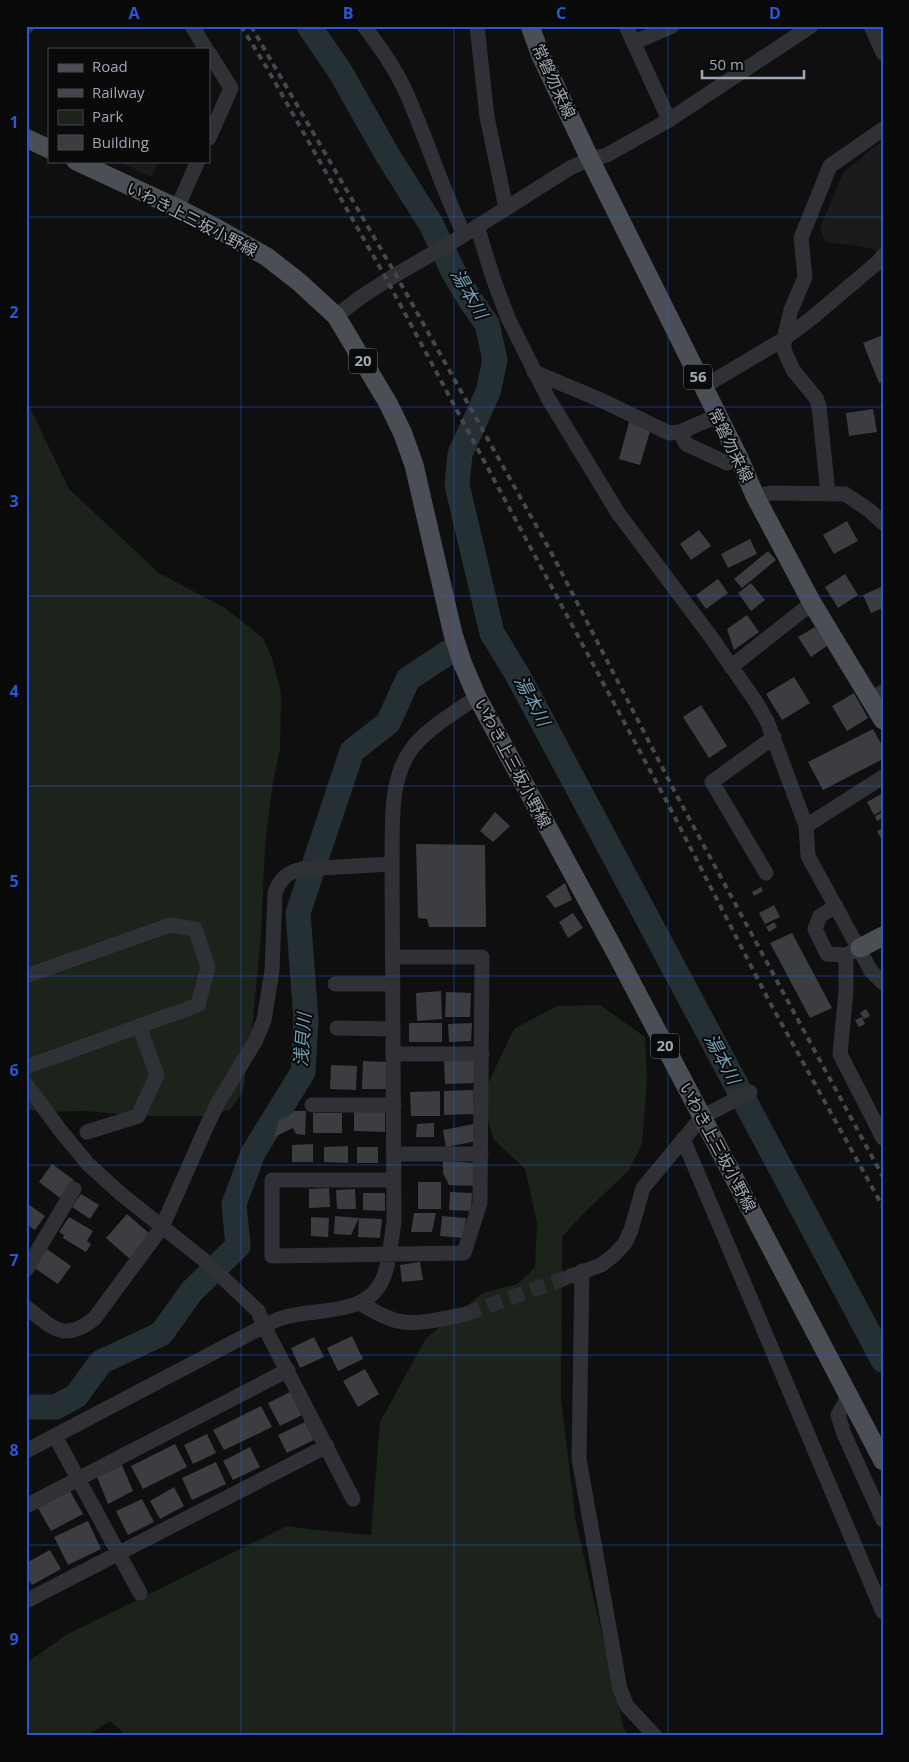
<svg xmlns="http://www.w3.org/2000/svg" width="909" height="1762" viewBox="0 0 909 1762" font-family="'Open Sans','Noto Sans JP',sans-serif">
<style>
.built{fill:#1a1b1d}
.green{fill:#1b231b}
.lines{fill:none;stroke-linecap:round;stroke-linejoin:round}
.river{stroke:#253035;stroke-width:25}
.building{fill:#3b3d41}
.minor-tunnel{stroke:#2c2d31;stroke-width:15;stroke-dasharray:15 8;stroke-linecap:butt}
.minor{stroke:#2f3136;stroke-width:15}
.major{stroke:#4b4f55;stroke-width:19}
.rail{stroke:#44474d;stroke-width:4;stroke-dasharray:6 5;stroke-linecap:butt}
.grid{fill:none;stroke:#2a57d4;stroke-width:1;stroke-opacity:0.55}
.labels{text-anchor:middle;stroke-width:4;stroke-linejoin:round;paint-order:stroke}
.shield{fill:#0a0a0b;stroke:#727881;stroke-width:1}
.shield-label{font-size:15px;font-weight:bold;fill:#9ea7b3}
.street-label{font-size:16px;fill:#9ea7b3;stroke:#0a0a0b}
.water-label{font-size:18px;font-style:italic;fill:#719cb2;stroke:#0a0a0b}
.neatline{fill:none;stroke:#2a57d4;stroke-width:2}
.grid-label{font-size:16px;text-anchor:middle;font-weight:bold;fill:#2a57d4}
</style>
<rect width="100%" height="100%" fill="#0f0f10"/>
<!-- built -->
<path class="built" d="M883,140V254L873,249L858,246L825,242L820,227L844,172Z
M117,161H159L151,177Z"/>
<!-- green -->
<path class="green" d="M26,396L31,410L69,489L159,573L225,608L263,638L272,658L281,692L280,749L273,782L265,846L261,936L251,1039L243,1091L230,1110L207,1116H144L85,1111L40,1112L26,1109Z
M600,1005L645,1037L647,1081L642,1144L629,1170L583,1214L562,1237L561,1400L576,1522L624,1729L630,1736H127L110,1721L86,1736H26V1663L66,1635L287,1526L315,1530L371,1535L380,1422L426,1338L483,1293L517,1284L535,1268L537,1222L525,1169L494,1140L481,1098L514,1029L557,1006Z"/>
<g class="lines">
<!-- river -->
<path class="river" d="M309,26L341,73L388,156L431,224L453,271L471,301L487,324L495,360L488,392L460,454L457,485L492,633L517,674L883,1360
M26,1407H56L76,1396L101,1362L161,1334L192,1291L238,1246L234,1204L253,1153L303,1072L306,1020L298,913L352,751L388,723L408,679L449,652"/>
</g>
<!-- building -->
<path class="building" d="M883,335V382L879,383L863,343Z
M873,409L877,432L849,436L846,413Z
M629,422L651,428L640,465L619,459Z
M847,521L858,541L834,554L823,535Z
M699,530L711,546L691,560L680,544Z
M750,539L757,554L728,568L721,554Z
M768,551L776,560L742,588L734,579Z
M845,574L858,595L838,608L825,587Z
M718,579L728,593L706,609L696,595Z
M751,583L765,600L751,611L738,593Z
M883,586V608L871,613L863,595Z
M747,615L759,632L734,650L727,629Z
M815,627L827,646L811,657L798,637Z
M794,677L810,703L782,720L766,694Z
M854,693L868,718L847,731L832,706Z
M701,705L727,746L709,758L683,717Z
M873,729L883,747V759L823,790L808,762Z
M883,793V810L874,815L867,802Z
M495,812L510,826L493,842L480,831Z
M883,812V818L877,821L875,816Z
M883,828V842L877,831Z
M416,844L485,845L486,927H429L427,919L418,918Z
M565,883L572,900L555,908L546,896Z
M761,887L763,891L754,896L752,892Z
M774,905L780,917L765,924L759,913Z
M573,913L583,928L568,938L559,922Z
M774,922L777,927L769,932L766,927Z
M792,933L832,1008L810,1018L770,943Z
M441,991L442,1019L417,1021L416,993Z
M446,992L471,993L470,1017H445Z
M866,1009L870,1016L864,1019L860,1013Z
M862,1017L865,1024L859,1027L855,1020Z
M409,1023H442V1042H409Z
M472,1023L471,1041L449,1042L448,1024Z
M474,1059L475,1083L445,1084L444,1060Z
M363,1061L387,1062V1089H362Z
M331,1065L357,1066L356,1090L330,1089Z
M473,1090L474,1114L444,1115V1091Z
M440,1091V1116H411L410,1092Z
M294,1111H306L305,1135L296,1134L293,1128L274,1137L279,1120L289,1116Z
M354,1111L385,1112V1132L354,1131Z
M313,1113H342V1133H313Z
M434,1123V1137H416L417,1124Z
M474,1124L477,1141L446,1147L443,1130Z
M313,1144V1162H292V1145Z
M348,1146V1163L324,1162V1147Z
M357,1147H378V1163H357Z
M443,1161L476,1163V1186L449,1185L443,1173Z
M52,1164L74,1180L60,1198L39,1182Z
M418,1182H441V1209H418Z
M329,1188L330,1207L309,1208V1189Z
M355,1189L356,1209H337L336,1190Z
M450,1192L472,1193L471,1211L449,1210Z
M363,1193H385V1211L363,1210Z
M81,1194L99,1205L90,1219L72,1207Z
M28,1204L45,1216L35,1230L26,1224V1207Z
M414,1213H436L432,1232H411Z
M127,1214L151,1235L130,1259L106,1238Z
M335,1216L359,1218L351,1235L334,1234Z
M442,1216L466,1218L464,1238L440,1236Z
M69,1217L93,1231L87,1241L91,1244L86,1252L63,1238L64,1235L59,1232Z
M311,1217L329,1218L328,1237L311,1236Z
M359,1218L382,1219L380,1238L358,1237Z
M47,1249L71,1266L58,1284L33,1267Z
M420,1262L423,1280L402,1282L400,1265Z
M352,1336L363,1359L338,1371L327,1348Z
M314,1337L324,1357L300,1368L291,1348Z
M365,1369L379,1394L358,1407L343,1381Z
M290,1392L302,1415L280,1426L268,1403Z
M261,1406L272,1427L224,1450L213,1430Z
M305,1422L314,1440L287,1453L278,1435Z
M207,1434L216,1453L193,1464L184,1445Z
M175,1444L187,1467L143,1489L131,1466Z
M250,1447L260,1467L233,1480L223,1461Z
M216,1462L226,1484L192,1500L182,1478Z
M122,1465L133,1491L108,1504L97,1477Z
M174,1487L184,1506L160,1519L150,1501Z
M70,1491L83,1514L51,1531L38,1508Z
M142,1499L154,1522L128,1535L116,1511Z
M88,1521L101,1549L68,1565L54,1537Z
M50,1550L61,1569L32,1585L26,1576V1563Z"/>
<g class="lines">
<!-- minor-tunnel -->
<path class="minor-tunnel" d="M466,1314L571,1276"/>
<!-- minor -->
<path class="minor" d="M192,26L206,49
M364,26C379,46 393,65 404,88C426,136 441,187 464,234
M477,26L487,117L506,208
M626,26L669,120
M871,26L883,53
M26,27L27,26
M635,42L672,26
M209,53L231,88L209,138
M177,208L198,161
M477,226L493,278L508,318L548,398L618,513L711,637L756,702L767,721L806,826L808,856L871,971L883,983
M336,316L361,297L387,280L459,238L570,168L590,159L607,155L669,120L811,26
M534,372L603,401L669,433L680,432L717,416
M703,387L784,339L813,317L878,262L883,256
M680,432L686,444L727,463L739,458
M828,494L819,406L816,398L793,370L784,350V339L791,310L805,277L801,238L830,166L883,129
M755,496L772,493L845,494L869,510L883,523
M731,667L812,603
M871,698L883,692
M806,826L883,777
M766,873L712,782L774,737
M836,906L820,916L815,929L827,954L846,955L854,951
M846,955V991L840,1054L883,1138
M393,957H482L480,1203L464,1253L272,1256V1180H394
M26,976L170,925L195,929L208,967L198,1005L26,1067
M335,984H393
M337,1028L393,1029
M394,1054H482
M26,1084L60,1130L88,1164L121,1194L204,1260L258,1311L264,1326L353,1499
M312,1105H394
M87,1132L138,1116L157,1075L139,1026
M683,1139L883,1612
M394,1154H481
M26,1270L74,1189
M582,1271L579,1459L620,1689L627,1706L655,1736
M571,1276L601,1265L614,1255L625,1243L631,1230L643,1188L702,1117L750,1092
M359,1303C373,1310 387,1320 403,1322C424,1324 446,1318 466,1314
M26,1307C52,1327 63,1343 94,1319L162,1227L209,1121L219,1101L256,1040L264,1020L272,971L275,893C280,879 287,872 302,869L392,864
M849,1396L838,1415L844,1434L883,1520
M55,1436L140,1593
M26,1451L264,1326C270,1323 276,1320 282,1318C315,1307 369,1318 384,1276C390,1259 391,1240 394,1222L392,864C393,826 388,779 413,747C429,727 456,712 477,697
M26,1506L288,1370
M26,1601L327,1446"/>
<!-- major -->
<path class="major" d="M530,26L541,56L590,159L739,458L755,496L812,603L883,720
M26,138L49,149
M76,161L177,208L218,229L267,257L299,282L336,316L388,403L403,434L414,465L453,634L462,662L477,697L617,955L883,1461
M860,948L883,936"/>
<!-- rail -->
<path class="rail" d="M241,26L264,63L387,280L667,802L768,999L883,1207
M251,26L396,275L552,554L677,796L883,1177"/>
</g>
<!-- grid -->
<path class="grid" d="M241,26V1736M454,26V1736M668,26V1736M26,217H883M26,407H883M26,596H883M26,786H883M26,976H883M26,1165H883M26,1355H883M26,1545H883"/>
<g class="labels">
<!-- shield labels -->
<g class="shield">
<rect x="349" y="348.5" width="28" height="25" rx="4"/>
<rect x="684" y="364.5" width="28" height="25" rx="4"/>
<rect x="651" y="1033.5" width="28" height="25" rx="4"/>
</g>
<g class="shield-label">
<text x="363" y="366">20</text>
<text x="698" y="382">56</text>
<text x="665" y="1051">20</text>
</g>
<!-- street labels -->
<g class="street-label">
<text transform="translate(554 81) rotate(65)" y="6">常磐勿来線</text>
<text transform="translate(192 219) rotate(27)" y="6">いわき上三坂小野線</text>
<text transform="translate(731 445) rotate(64)" y="6">常磐勿来線</text>
<text transform="translate(513 763) rotate(62)" y="6">いわき上三坂小野線</text>
<text transform="translate(718 1147) rotate(62)" y="6">いわき上三坂小野線</text>
</g>
<!-- water labels -->
<g class="water-label">
<text transform="translate(469 294) rotate(60)" y="6">湯本川</text>
<text transform="translate(532 701) rotate(62)" y="6">湯本川</text>
<text transform="translate(303 1040) rotate(-86)" y="6">浅貝川</text>
<text transform="translate(722 1059) rotate(62)" y="6">湯本川</text>
</g>
</g>
<!-- border -->
<rect width="909" height="1762" fill="none" stroke="#0a0a0b" stroke-width="55"/>
<!-- legend -->
<rect x="48" y="48" width="162" height="115" fill="#0a0a0b" stroke="#45494e"/>
<rect x="58" y="64" width="25" height="8" fill="#4b4f55" stroke="#45494e"/>
<text x="92" y="72" font-size="15" fill="#9ea7b3">Road</text>
<rect x="58" y="89" width="25" height="8" fill="#44474d" stroke="#45494e"/>
<text x="92" y="98" font-size="15" fill="#9ea7b3">Railway</text>
<rect x="58" y="110" width="25" height="15" fill="#1b231b" stroke="#45494e"/>
<text x="92" y="122" font-size="15" fill="#9ea7b3">Park</text>
<rect x="58" y="135" width="25" height="15" fill="#3b3d41" stroke="#45494e"/>
<text x="92" y="148" font-size="15" fill="#9ea7b3">Building</text>
<!-- scale -->
<path d="M702 70v8h102v-8" fill="none" stroke="#9ea7b3" stroke-width="2.5"/>
<text x="709" y="70" font-size="15" fill="#9ea7b3" stroke="#0a0a0b" stroke-width="4" paint-order="stroke">50 m</text>
<rect x="28" y="28" width="854" height="1706" class="neatline"/>
<g class="grid-label">
<text x="134" y="19">A</text>
<text x="348" y="19">B</text>
<text x="561" y="19">C</text>
<text x="775" y="19">D</text>
<text x="14" y="128">1</text>
<text x="14" y="318">2</text>
<text x="14" y="507">3</text>
<text x="14" y="697">4</text>
<text x="14" y="887">5</text>
<text x="14" y="1076">6</text>
<text x="14" y="1266">7</text>
<text x="14" y="1456">8</text>
<text x="14" y="1645">9</text>
</g>
</svg>
